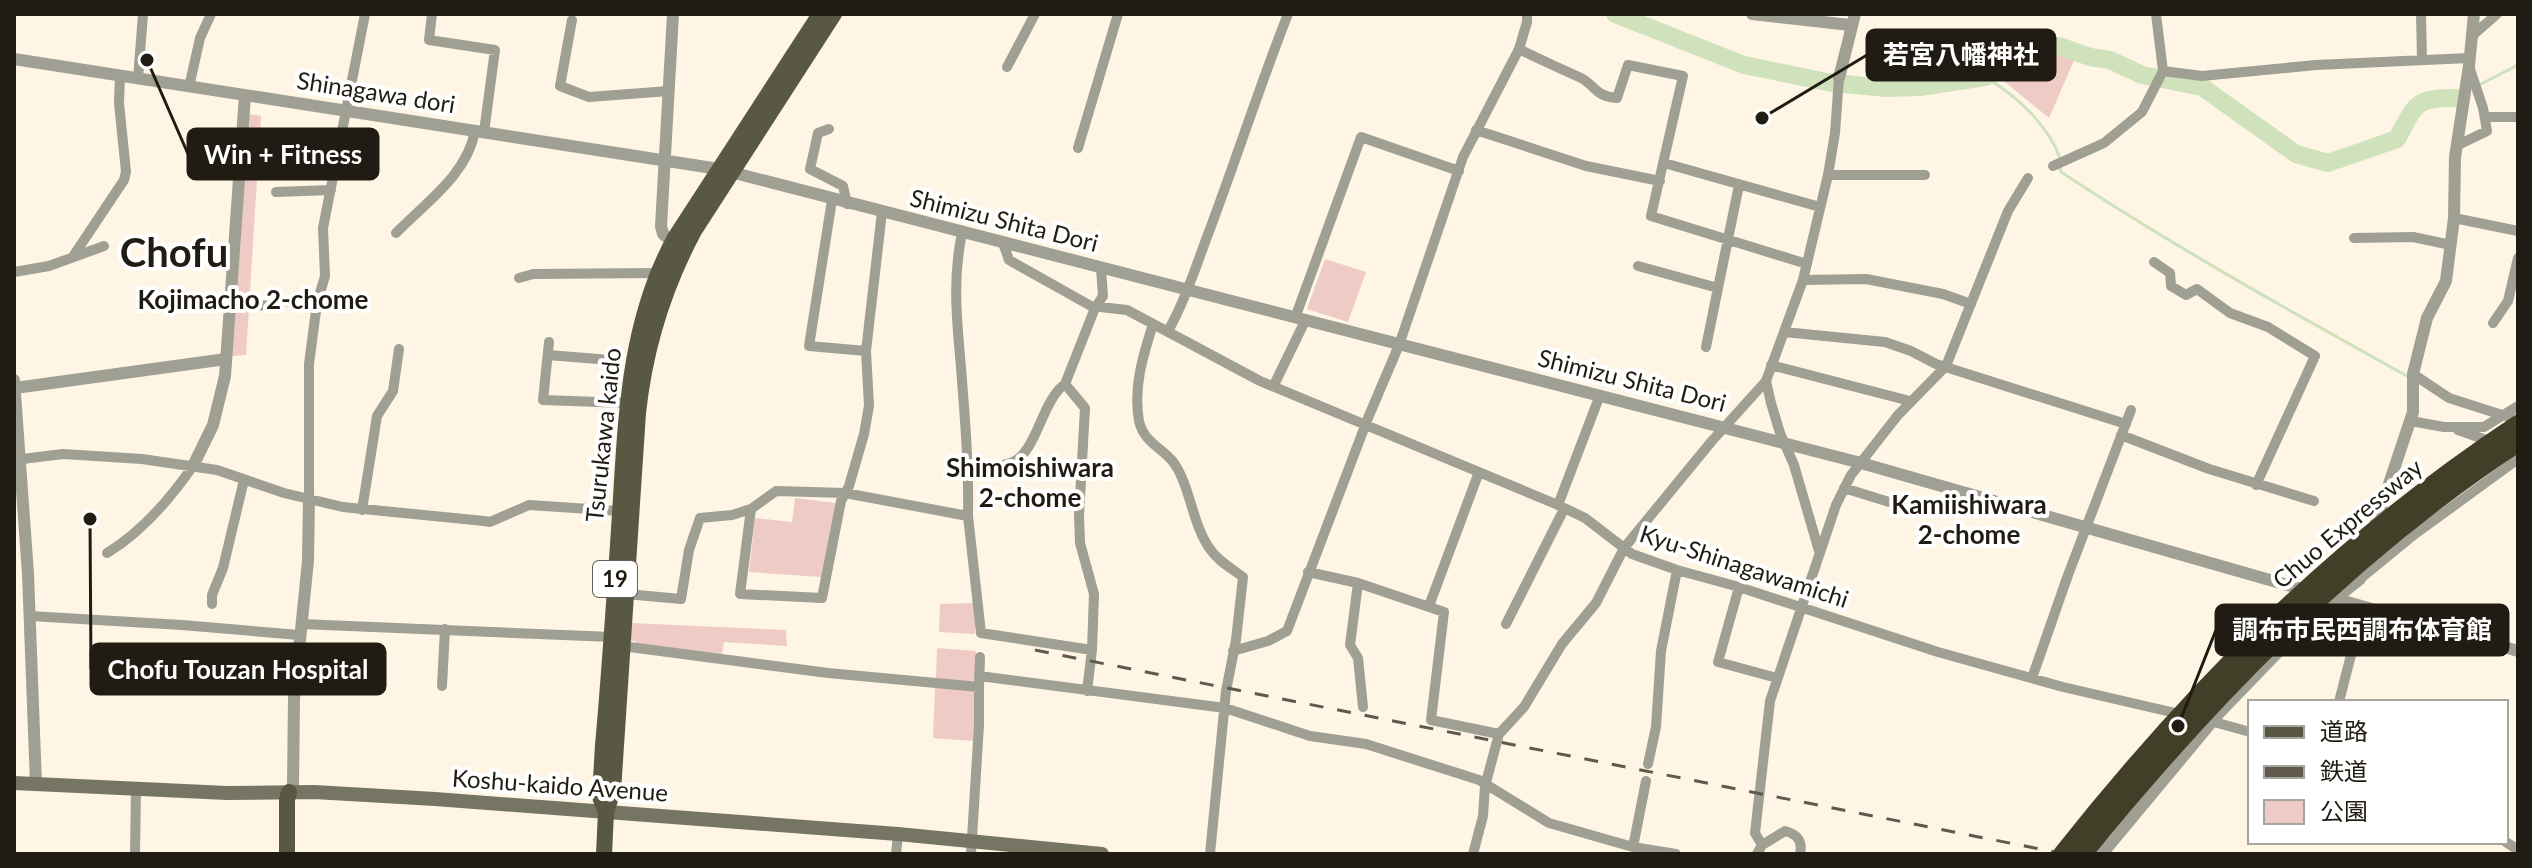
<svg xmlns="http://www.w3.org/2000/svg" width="2532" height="868" viewBox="0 0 2532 868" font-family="Lato,'Noto Sans JP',sans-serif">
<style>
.green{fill:#eecbc5}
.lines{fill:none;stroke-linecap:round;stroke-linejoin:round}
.stream{stroke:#cfe2bc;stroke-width:3}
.river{stroke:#cfe2bc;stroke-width:18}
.minor{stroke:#9f9f93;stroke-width:10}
.tertiary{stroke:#9f9f93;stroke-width:12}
.secondary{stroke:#767564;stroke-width:14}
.primary{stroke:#595843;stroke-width:16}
.rail{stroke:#5e584d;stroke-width:3;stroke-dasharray:14 14;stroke-linecap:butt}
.motorway-bridge{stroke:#413f27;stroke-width:18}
.labels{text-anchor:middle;stroke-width:8;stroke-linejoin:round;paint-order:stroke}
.shield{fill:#fff;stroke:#64605a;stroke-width:2}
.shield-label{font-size:22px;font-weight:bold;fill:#211c13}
.street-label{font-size:24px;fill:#211c13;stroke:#fff}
.neighbourhood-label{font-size:26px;font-weight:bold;fill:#211c13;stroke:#fff}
.town-label{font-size:40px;font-weight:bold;fill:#211c13;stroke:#fff}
.leader{fill:none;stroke:#211c13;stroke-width:3}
.callout-dot{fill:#211c13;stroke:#fff;stroke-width:3}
.callout{fill:#211c13;stroke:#211c13;stroke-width:3}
.callout-label{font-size:26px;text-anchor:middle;font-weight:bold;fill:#fff}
</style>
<rect width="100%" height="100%" fill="#fef5e5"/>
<!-- green -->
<path class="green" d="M2054,55L2075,58L2049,118L2000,78L2018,65Z
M249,114L261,116L246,355L231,356Z
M1325,259L1366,272L1348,322L1307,309Z
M795,498L836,503L821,577L749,572L755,518L792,522Z
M975,603V634L939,632L940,604Z
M630,623L786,630L787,646L724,642L722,654L636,646V641H628Z
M937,648L976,651L975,682L936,679Z
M935,687L976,690L974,741L933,738Z"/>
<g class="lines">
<!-- stream -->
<path class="stream" d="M1985,77C2016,95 2048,125 2060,158
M2479,85L2518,65
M2060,166L2061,172C2173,246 2290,311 2407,376"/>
<!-- river -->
<path class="river" d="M1615,14L1744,65L1832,83
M1845,84L1886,88L1920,87L1985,77L2030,53L2059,46L2090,57L2110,60L2142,75L2202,87L2296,154L2328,163L2397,139C2416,104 2414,98 2456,98"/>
<!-- minor -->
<path class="minor" d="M432,14L429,40L495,50L484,132
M2421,14L2422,59
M572,20L560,86L589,97L669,91
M2473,35L2497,14
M1519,49C1539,59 1559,68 1579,77C1596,85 1594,96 1617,98L1628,65L1683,76L1651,216L1807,264
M1007,67L1035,14
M2163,71L2202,76L2316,65L2469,58
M138,79L143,14
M189,87L200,38L211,14
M2485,117H2518
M829,129L818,133L810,169L843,186L847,204
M1476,130L1586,166L1660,181
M2456,146L2487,131L2483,108L2469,66
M1078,148L1118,14
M1664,163L1820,207
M2053,166L2104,143L2142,112L2163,71L2156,14
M1828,175H1925
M276,192L331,190
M832,200L809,346L866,351
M882,212L866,351L869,406L864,434L849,486L841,501L822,598L740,594L751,509L776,491L845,493L968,516C969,466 965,418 961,368C957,320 952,281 962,233
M2454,218L2518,231
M396,233C425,203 467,175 475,131
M2354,238L2413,237L2451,245
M1003,243L1009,260L1091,306L1127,310L1260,381L1558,505L1585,518L1632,554L1677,570L1739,587L1938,652L2063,687L2184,715
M74,255L124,180L126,172L119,103L120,76
M2154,262L2170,273L2171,286L2186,295L2197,289L2230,313L2268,327L2315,356L2256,485
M1638,266L1718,288
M14,272L49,266L104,246
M519,278L533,274L658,273
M1803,280L1866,279L1943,294L1971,304
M254,305L273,306L282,301L317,303
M1295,318L1361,137L1459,171
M2493,323L2508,301L2518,258
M1153,324C1143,356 1133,387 1139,421C1144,443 1162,447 1174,463C1191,488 1192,524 1210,549C1218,561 1231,568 1243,577L1236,640L1226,691L1210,854
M1168,331C1186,299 1197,263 1210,229C1237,157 1260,85 1288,14
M1784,332L1885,342L1911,351L1936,364L2126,424
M549,342L543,400L627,403
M1706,347L1739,185
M548,355L610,360
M1771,365L1910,401
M2413,374L2449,398L2518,420
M1065,384L1095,308L1103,296L1101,269
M1274,385L1305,321
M2411,421L2444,427H2484L2518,406
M2458,430L2492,442
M2121,435L2209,469L2314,501
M22,459L63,454L142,459L217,470L284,493L343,507L484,521L490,522L529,505L620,511
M969,467C983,466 1000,468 1013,462C1037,451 1042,400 1065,384L1085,408L1079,516L1080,543L1094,594L1092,650L1087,691
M1844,488L1889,502
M309,498V364L317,303L325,276L323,228L365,14
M1558,505L1600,395
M362,510L377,416L393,391L399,349
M968,516L981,633L1092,650
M1819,551L1794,465L1780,433L1771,403L1766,381L1803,280L1828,175L1835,133L1839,78
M107,553C142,532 170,499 193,466
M1308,572L1358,583L1444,612L1431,720L1499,734
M2360,579L2415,534L2518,459
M1358,583L1350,645L1358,658L1363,707
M1739,587L1718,662L1777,678
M626,594L681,599L689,550L700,518L732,515L751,509
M212,604V595L223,568L244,480
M1429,606L1479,472
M30,616L182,625L299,635
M301,624L612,637
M1506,624L1564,509
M622,646L828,673L979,687L980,657
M1233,651L1268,641L1287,631L1368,418L1399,345L1463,157L1519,49L1527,22V14
M979,676L1225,708L1310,736L1366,744L1479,780L1549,823L1633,847L1676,854
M2032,678L2068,575L2131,410
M442,686L445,629
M2339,702L2363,608
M2207,720L2250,732
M1648,764L1656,727L1661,651L1677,570
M2506,842L2518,850
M1762,845L1755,833L1770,701L1836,505L1851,475L1898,415L1946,366L2008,211L2028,178
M1633,847L1646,781
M135,854L136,789
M896,854L898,834
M971,854L979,725V687
M1473,854L1483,816L1485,786L1499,734L1524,707L1562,644L1596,603L1624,548L1711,442L1766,381
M1757,854L1762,845L1785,831C1797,834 1803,841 1800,854"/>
<!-- tertiary -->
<path class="tertiary" d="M1752,14L1850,25
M14,59L719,169L1861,463L2518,651
M1839,78L1855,14
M673,242L663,234L661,226L673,14
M14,380L28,574L36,784
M15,388L226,359
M193,466L213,425L225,376L245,95
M2373,532L2413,412V374L2427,318L2446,281L2454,218L2455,157L2469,66L2474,14
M289,792L293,786L294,699L308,561L309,498
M2102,854L2220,712L2276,654L2336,598L2360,579L2366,557"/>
<!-- secondary -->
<path class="secondary" d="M14,783L227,793L314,792L435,799L898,834L1102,854"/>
<!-- primary -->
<path class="primary" d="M606,812L600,797L603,745C610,668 615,591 620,514C626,419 628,322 676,236L820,14
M287,854V800L289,792
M604,854L606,812L613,791L638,413C645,347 663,289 694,231L834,14"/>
<!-- rail -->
<path class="rail" d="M1035,650L2065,854"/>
<!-- motorway-bridge -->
<path class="motorway-bridge" d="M2062,854C2196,685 2338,543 2518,424
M2083,854C2209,699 2350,553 2518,443"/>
</g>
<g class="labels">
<!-- shield labels -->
<rect class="shield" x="593" y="561" width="44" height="36" rx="6"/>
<g class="shield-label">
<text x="615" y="587">19</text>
</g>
<!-- street labels -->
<g class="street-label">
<text transform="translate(376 93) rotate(9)" y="8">Shinagawa dori</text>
<text transform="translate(1004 221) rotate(14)" y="8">Shimizu Shita Dori</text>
<text transform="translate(1632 381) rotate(14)" y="8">Shimizu Shita Dori</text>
<text transform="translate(604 435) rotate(-84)" y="8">Tsurukawa kaido</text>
<text transform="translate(2348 524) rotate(-40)" y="8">Chuo Expressway</text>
<text transform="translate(1744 567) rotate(18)" y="8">Kyu-Shinagawamichi</text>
<text transform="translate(560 786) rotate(4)" y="8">Koshu-kaido Avenue</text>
</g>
<!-- neighbourhood labels -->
<g class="neighbourhood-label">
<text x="253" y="309">Kojimacho 2-chome</text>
<text x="1030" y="477">Shimoishiwara<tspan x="1030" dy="30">2-chome</tspan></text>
<text x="1969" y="514">Kamiishiwara<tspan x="1969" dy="30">2-chome</tspan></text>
</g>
<!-- town labels -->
<g class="town-label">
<text x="174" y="267">Chofu</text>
</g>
</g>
<!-- callouts -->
<path class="leader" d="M1762 118L1867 55M147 60L188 154M2178 726L2216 630M90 519L91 669"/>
<g class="callout-dot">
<circle cx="1762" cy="118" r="8"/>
<circle cx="147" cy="60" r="8"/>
<circle cx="2178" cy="726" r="8"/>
<circle cx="90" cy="519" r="8"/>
</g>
<g class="callout">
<rect x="1867" y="30" width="188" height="50" rx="8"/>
<rect x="188" y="129" width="190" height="50" rx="8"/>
<rect x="2216" y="605" width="292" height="50" rx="8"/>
<rect x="91" y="644" width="294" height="50" rx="8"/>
</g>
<g class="callout-label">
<text x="1961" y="64">若宮八幡神社</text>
<text x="283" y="164">Win + Fitness</text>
<text x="2362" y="639">調布市民西調布体育館</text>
<text x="238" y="679">Chofu Touzan Hospital</text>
</g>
<!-- border -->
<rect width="2532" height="868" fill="none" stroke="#211c13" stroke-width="32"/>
<!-- legend -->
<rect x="2248" y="700" width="260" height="144" fill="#ffffff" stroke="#a6a4a1" stroke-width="2"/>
<rect x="2264" y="726" width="40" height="12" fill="#595843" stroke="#a6a4a1" stroke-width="2"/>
<text x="2320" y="740" font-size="24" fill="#211c13">道路</text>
<rect x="2264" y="766" width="40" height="12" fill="#5e584d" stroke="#a6a4a1" stroke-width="2"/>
<text x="2320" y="780" font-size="24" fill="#211c13">鉄道</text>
<rect x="2264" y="800" width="40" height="24" fill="#eecbc5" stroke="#a6a4a1" stroke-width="2"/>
<text x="2320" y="820" font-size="24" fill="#211c13">公園</text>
</svg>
